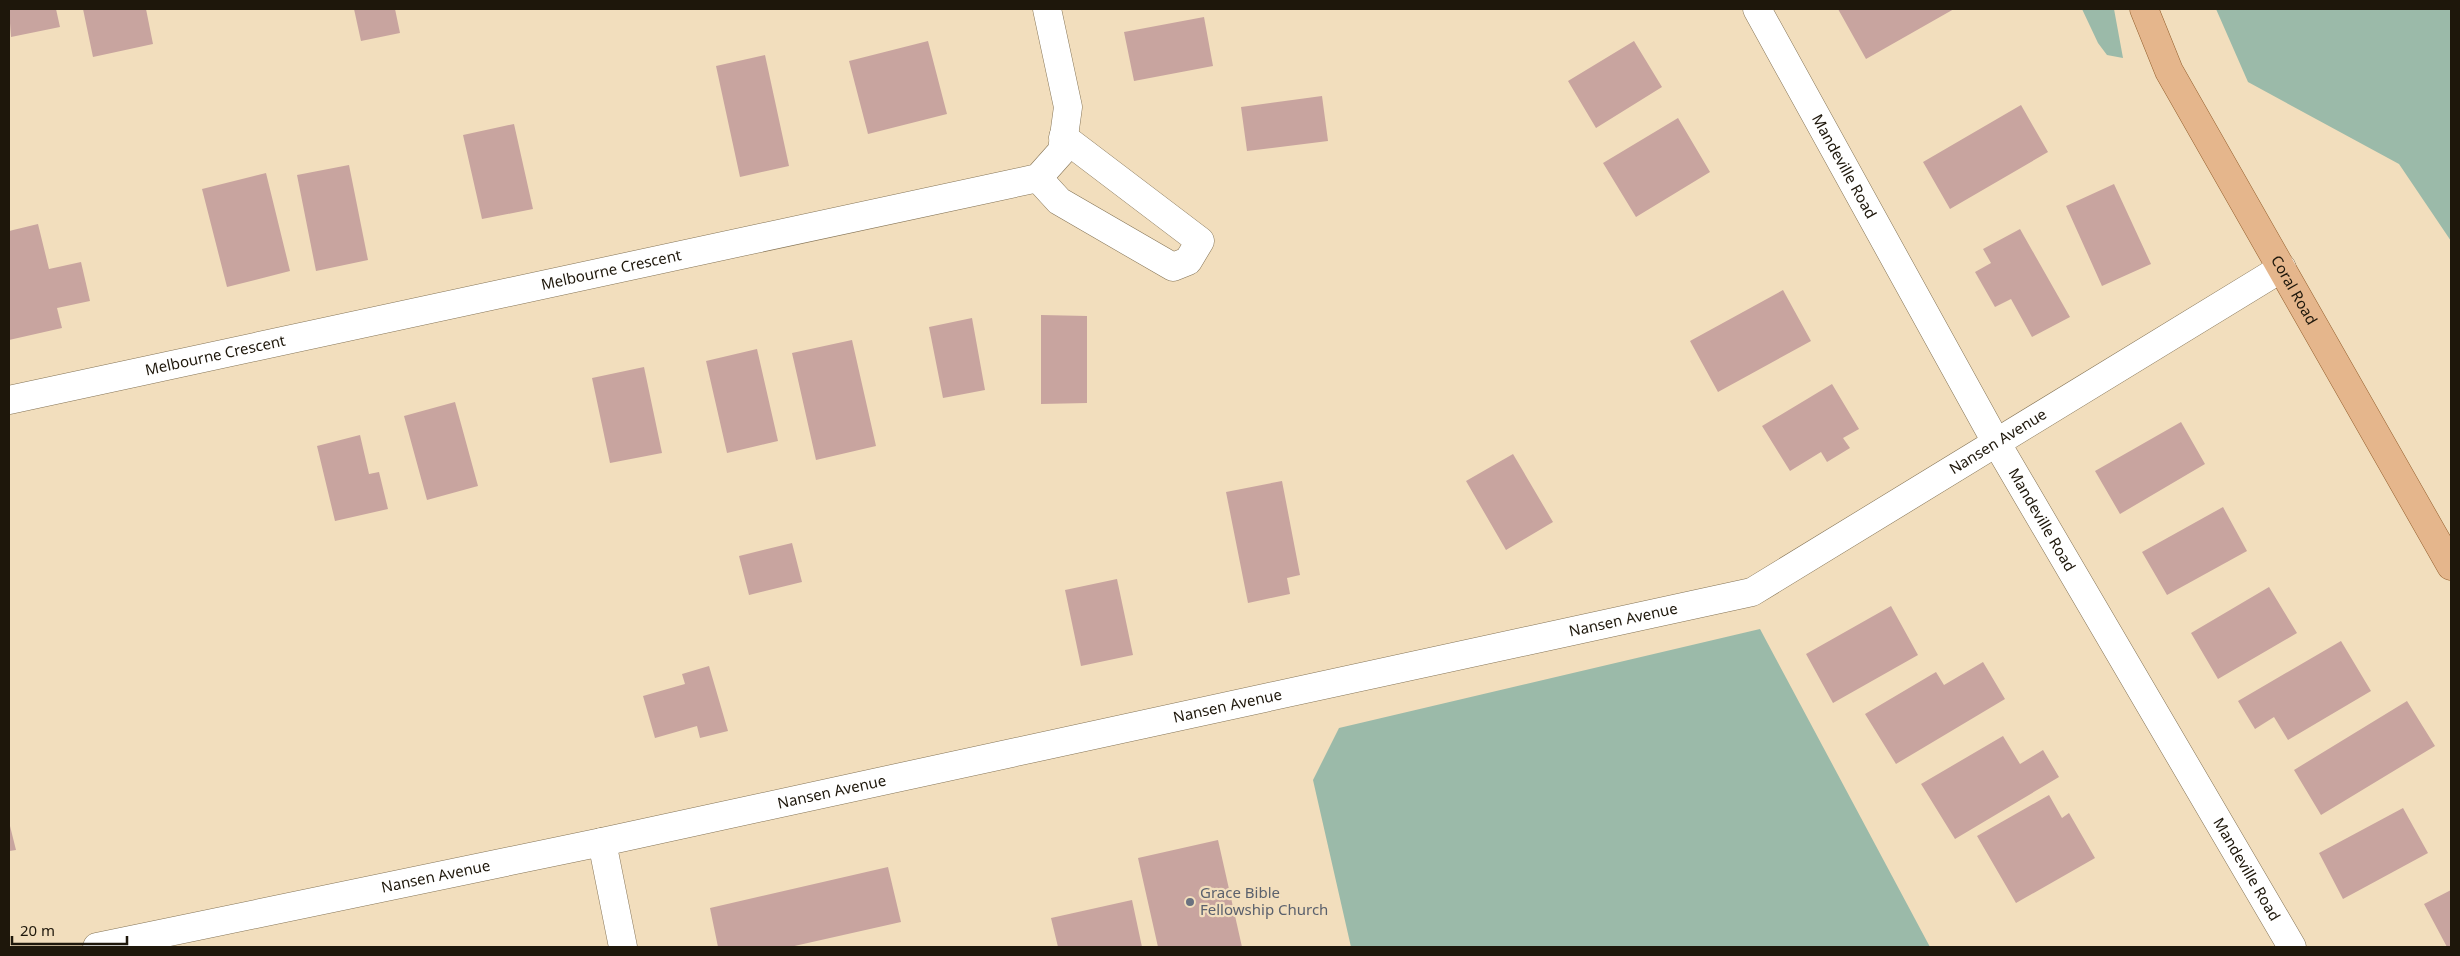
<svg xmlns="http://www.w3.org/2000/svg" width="2460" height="956" viewBox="0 0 2460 956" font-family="'Noto Sans',sans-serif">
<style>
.green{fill:#9bbaa9}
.building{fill:#c8a49f}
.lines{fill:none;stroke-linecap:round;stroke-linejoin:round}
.minor-casing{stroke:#847355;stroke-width:29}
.major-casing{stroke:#945f2d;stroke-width:29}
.minor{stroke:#fff;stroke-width:28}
.major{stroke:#e5b68c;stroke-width:28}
.worship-dot{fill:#6b7280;stroke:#f2debd;stroke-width:2}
.labels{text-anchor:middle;stroke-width:4.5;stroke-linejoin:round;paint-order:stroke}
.street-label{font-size:15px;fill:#1e170b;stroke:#f2debd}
.worship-label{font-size:15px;fill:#5b616d;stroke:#f2debd;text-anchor:start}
</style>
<rect width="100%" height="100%" fill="#f2debd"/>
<!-- green -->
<path class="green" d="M2082,9H2114L2123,58L2107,55L2098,43Z
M2216,9H2451V241L2399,164L2248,82Z
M1760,629L1930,947H1351L1313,780L1339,728Z"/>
<!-- building -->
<path class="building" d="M9,9H56L60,27L11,37Z
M83,9H146L153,44L93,57Z
M354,9H395L400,33L361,41Z
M1838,9H1954L1866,59Z
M1204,17L1213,66L1134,81L1124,32Z
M928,41L947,114L868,134L849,61Z
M1634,41L1662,87L1596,128L1568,81Z
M765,55L789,166L740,177L716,66Z
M1322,96L1328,141L1247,151L1241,107Z
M2021,105L2048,152L1950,209L1923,162Z
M1678,118L1710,172L1636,217L1603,163Z
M514,124L533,209L482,219L463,135Z
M349,165L368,260L316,271L297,175Z
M266,173L290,271L227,287L202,189Z
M2114,184L2151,264L2102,286L2066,206Z
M38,224L49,269L81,262L90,301L57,308L62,328L9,340V231Z
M2020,229L2070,317L2032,337L2011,299L1995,307L1975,272L1991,263L1983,249Z
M1783,290L1811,341L1718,392L1690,341Z
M1041,315L1087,316V403L1041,404Z
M972,318L985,390L943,398L929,327Z
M852,340L876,446L816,460L792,353Z
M757,349L778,441L727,453L706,361Z
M644,367L662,453L610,463L592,378Z
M1832,384L1859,429L1843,438L1850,448L1827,462L1821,452L1790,471L1762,426Z
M455,402L478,486L427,500L404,416Z
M2181,422L2205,464L2120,514L2095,471Z
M360,435L369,474L379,472L388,509L335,521L317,446Z
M1513,454L1553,522L1506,550L1466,481Z
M1282,481L1300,575L1287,578L1290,594L1248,603L1226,492Z
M2223,507L2247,551L2167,595L2142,552Z
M792,543L802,582L749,595L739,556Z
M1117,579L1133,655L1081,666L1065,590Z
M2269,587L2297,633L2218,679L2191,633Z
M1891,606L1918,655L1833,703L1806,654Z
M2341,641L2371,691L2288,740L2274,717L2255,729L2238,701Z
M1983,662L2005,699L1896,764L1865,714L1936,672L1944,685Z
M709,666L728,731L700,738L697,726L655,738L643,696L685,684L682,674Z
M2407,701L2435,746L2321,815L2294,770Z
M2003,736L2020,764L2043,750L2059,777L1955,839L1921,784Z
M2049,795L2062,818L2069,813L2095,858L2016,903L1977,836Z
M2403,808L2428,853L2343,899L2319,853Z
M9,822L16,850L9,851Z
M1218,840L1242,947H1158L1138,858Z
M888,867L901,922L790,947H718L710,908Z
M2451,890V947H2447L2424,904Z
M1132,900L1142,947H1058L1051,918Z"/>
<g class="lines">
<defs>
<g id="minor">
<path id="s1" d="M1757,9L1996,442L2292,947"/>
<path d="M1038,178L1059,201L1173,267L1188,261L1200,241L1063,137"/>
<path id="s2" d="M9,400L1038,178L1062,151L1068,107L1047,9"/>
<path d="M602,842L623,947"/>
<path id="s3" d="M97,947L602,842L1752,592L2282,268"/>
</g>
<g id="major">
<path id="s4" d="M2144,9L2169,71L2451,566"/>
</g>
</defs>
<!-- minor casing -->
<use href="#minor" class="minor-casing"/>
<!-- major casing -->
<use href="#major" class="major-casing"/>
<!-- minor -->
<use href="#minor" class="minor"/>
<!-- major -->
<use href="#major" class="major"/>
</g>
<!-- markers -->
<circle class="worship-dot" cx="1190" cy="902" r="5"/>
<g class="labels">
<!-- street labels -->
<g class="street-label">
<text dy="5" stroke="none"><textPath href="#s1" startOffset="180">Mandeville Road</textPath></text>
<text dy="5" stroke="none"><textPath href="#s2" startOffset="616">Melbourne Crescent</textPath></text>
<text dy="5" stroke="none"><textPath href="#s4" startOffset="319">Coral Road</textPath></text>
<text dy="5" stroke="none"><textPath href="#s2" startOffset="211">Melbourne Crescent</textPath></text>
<text dy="5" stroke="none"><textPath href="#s3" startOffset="1981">Nansen Avenue</textPath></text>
<text dy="5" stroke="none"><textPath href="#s1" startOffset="585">Mandeville Road</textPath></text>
<text dy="5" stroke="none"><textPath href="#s3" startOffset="1561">Nansen Avenue</textPath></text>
<text dy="5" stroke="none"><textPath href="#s3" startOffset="1156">Nansen Avenue</textPath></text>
<text dy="5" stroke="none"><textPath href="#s3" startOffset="751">Nansen Avenue</textPath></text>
<text dy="5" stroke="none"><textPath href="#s1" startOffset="990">Mandeville Road</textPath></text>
<text dy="5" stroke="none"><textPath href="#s3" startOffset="346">Nansen Avenue</textPath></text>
</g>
<!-- worship labels -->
<g class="worship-label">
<text x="1200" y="898">Grace Bible<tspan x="1200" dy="17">Fellowship Church</tspan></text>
</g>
</g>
<!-- border -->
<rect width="2460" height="956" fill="none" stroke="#1e170b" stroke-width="20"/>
<!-- scale -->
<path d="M12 936v8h115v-8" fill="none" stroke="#1e170b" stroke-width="2.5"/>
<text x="20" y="936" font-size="15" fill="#1e170b" stroke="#f2debd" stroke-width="4" paint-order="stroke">20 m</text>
</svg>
